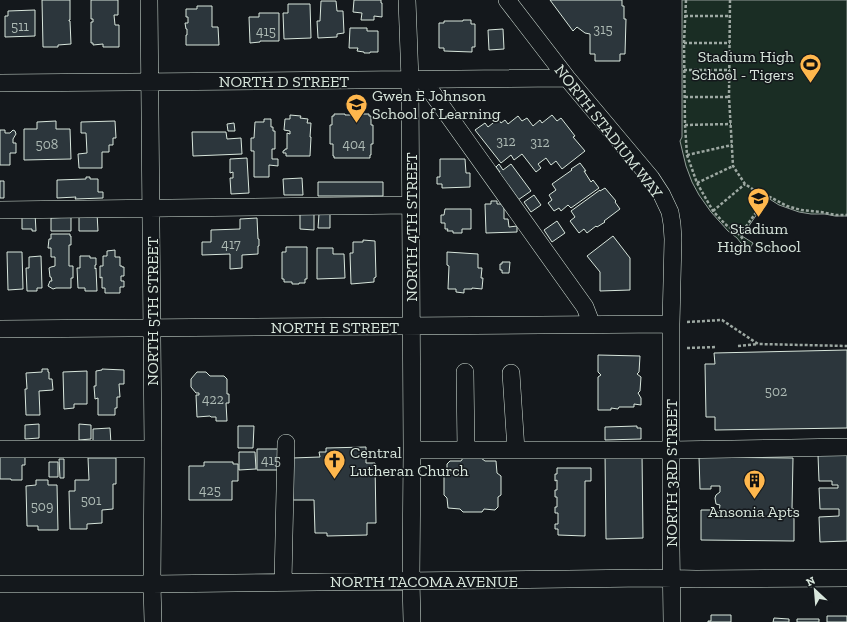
<svg xmlns="http://www.w3.org/2000/svg" width="847" height="622" viewBox="0 0 847 622" font-family="'Zilla Slab',serif">
<style>
.green{fill:#1a2d24;stroke:#939e99}
.building{fill:#2c363c;stroke:#d8e6dc}
.lines{fill:none;stroke-linecap:round;stroke-linejoin:round}
.minor-casing{stroke:#d8e6dc;stroke-width:18}
.path{stroke:#9da8a2;stroke-width:2.5;stroke-dasharray:3 2;stroke-linecap:butt}
.minor{stroke:#14181c;stroke-width:17}
.labels{text-anchor:middle;stroke-width:3;stroke-linejoin:round;paint-order:stroke}
.number-label{font-size:14px;fill:#adbab4}
.poi-label{font-size:16px;fill:#d8e6dc;stroke:#14181c;text-anchor:start}
.street-label{font-size:16px;fill:#d8e6dc;stroke:#14181c}
</style>
<rect width="100%" height="100%" fill="#14181c"/>
<!-- green -->
<path class="green" d="M682,0H847V216H835L825,214H811L799,212L779,205L768,198L742,236L753,243L748,252L737,238L728,231L711,212L699,195L692,182L686,166L680,141L682,137Z"/>
<!-- building -->
<path class="building" d="M42,0H70V20H69V21H70L71,44L58,45V47H43Z
M91,0H118V15H114L115,25H119V47H103V44L93,45V43H91V22H93V19H91Z
M354,0H381V3H382V17L374,16V20H361L362,13L353,12Z
M550,0H622V6H624V19H626L625,54H620V61H595V54H590V34L585,33L577,27L573,31Z
M321,1H336L337,11H343L344,33L337,34V37L318,38L317,21H320Z
M288,4H310L311,38L284,39L283,13H288Z
M197,6H212V27H218L219,45H186V35H187V29H186L185,23H188V17H186V9H197Z
M35,10V36L5,37V16H8V11Z
M259,13H279V41H260V42L250,43L249,17H259Z
M463,20H471V24H475V47H472V52L444,51V48H439V23H444V21H463Z
M350,28H367V31H378V52H370V53H364V52L357,51L358,48H349Z
M503,29L504,49L489,50L488,30Z
M334,114H345V115H358V114H369V116H371V125H373V144H371V155H370V158H334V156H333V144H330V125H332V116H334Z
M290,115L301,116L300,118L308,119L307,123H311L310,137H311L310,156H286V153H283V151L285,150V149H287V133L290,134V131L284,130L285,119H290Z
M552,115L557,121L561,118L575,136L573,137L585,151L562,169L556,161L551,165L546,158L538,164L541,168L536,172L522,154L514,160L511,155L501,163L475,130L485,123L488,127L498,119L501,123L505,120L508,124L518,116L522,121L527,118L533,126L540,120L542,123Z
M264,119H271V127H273V131H275V149H272V159H278V166L269,165V177H254V151H251V138H254L255,122H264Z
M56,121V129H70L71,159L24,160V129H37V122Z
M115,121L116,138H113V145H109V152H102V168H79L78,154L87,153L86,133H81V122Z
M234,123L235,131H228L227,124Z
M0,130H5V133H10L13,130L15,131L16,134L13,139V143H16V153H10V165H0Z
M192,132H226L227,139L241,138L242,154L193,156Z
M247,158L249,193L231,194L230,178H233V172L230,173V159Z
M440,159H465L466,173H470V187L442,188V184H437V177H440Z
M580,163L586,171H584L591,182L593,180L599,188L571,208L568,205L561,211L559,208L554,211L548,203L552,200L549,195L556,190L552,184L572,170L571,169Z
M499,164L503,170L511,164L531,191L518,200L499,173L500,172L496,167Z
M86,177H90V179H98V192H103V198L75,199L76,197L57,198V180L86,179Z
M302,178L303,195H284L283,179Z
M0,181H4V198H0Z
M318,182H383V196H318Z
M605,188L616,201L615,202L620,209L604,221L605,222L597,227L596,226L587,233L584,229L579,233L570,221L575,217L571,211L600,190V191Z
M534,195L541,205L531,212L524,202Z
M491,201H497V204H504V219H508L509,227L517,226V232L486,233L485,204H491Z
M445,209H471V229H462V233H453V231H447L448,229H445V223H441V215H444Z
M22,213H35L36,231H32V229H22Z
M79,213H97L98,231H79Z
M300,213H314V230L300,229Z
M319,214H330V228H318Z
M71,217V231H51V218Z
M257,218L258,239H259V246H258V254L242,255V268L230,269V254L202,255V242H211V230L240,229V219Z
M557,221L565,233L552,242L544,230Z
M51,234H70V236H71V245H69V266H73V278H71V288H56L53,289L48,286L50,281H52L51,277H50L49,268L51,267L55,266V257H51V248H48L49,239H51Z
M613,236L630,258V290L600,291V272L587,256Z
M363,240L375,241L376,277L374,278V282L351,284L350,253H353V242H363Z
M286,247H307V279H305V283H299V284H292V282H284V279H282V252H286Z
M317,248H333V254H344L345,278L317,279Z
M115,250V257H120V266H122V267H124V276H121V281H124V287H120V293H105V288H102V277L100,278V266H103V256H107V251Z
M7,252H22L23,289L8,290Z
M447,252L478,254V268H482L481,278H483L482,289L472,288V289H464V293L456,292V289H448L449,266L447,265Z
M41,256L42,288H37V291H27L26,268H29V257Z
M80,256H90V258H96V265H95V269L96,268L97,291H85V288H78L77,268H80Z
M502,262H510L509,273H502V270H500V264H502Z
M847,350V428L715,430V417H706L705,364H715L714,353Z
M598,355L640,356L639,372L637,374L641,377L640,391L638,393L641,398V405L634,404V407H619L618,409L611,408V410H598V377L601,375L598,372Z
M42,369H48V372H49V379H52L53,390L39,391L40,415H26L25,389H27L26,373L42,372Z
M102,369L124,370V384H119L120,397H117V408H115V415H98V398L95,399L94,386H96V371L102,370Z
M87,371V404H74V408L64,409L63,372Z
M197,372H206L210,376H224L227,379V394H229V403H226L227,421H216V417H211L210,416L197,417L196,395H199V393H196L191,387V379Z
M39,424V438L25,439V425Z
M79,424L91,425V439L79,440Z
M238,426H254L253,448H238Z
M637,426V428H641V439L605,440V427Z
M110,428L111,444L93,445V429Z
M366,447V463H375L376,523H367V535L327,536V533H315L314,500H293L292,458L320,457L319,452H326V448Z
M257,449H284V470H257Z
M239,452H255L256,469L239,470Z
M605,453H642L643,538L606,539Z
M818,455H847V541L820,542L819,517L839,516V509H820L819,488H838V485H832V481H819Z
M0,457H25V465H22V480H11V479H0Z
M699,457L793,458L792,509H794V541L701,540V510H712V512H719L720,505L716,504L715,498L716,495L720,492V486H711V489H700Z
M88,458H116V484H113V509L102,510V523L87,524V529H70L69,491H75V480H89Z
M463,458H481L485,461H496L497,473L501,476V495L498,497V507L495,510L484,509L482,512H463L460,509L448,508L447,498L444,495V476L447,473V464L450,461H461Z
M59,459H64V478H60Z
M49,462H58V477H49Z
M204,462H233V464H238V481H232V500H189V466H204Z
M557,468H591V481H585V536L558,535V529H555V524H558V513H555V507H557V497H555V490H557V480L555,481V474H557Z
M36,480H48V485H57L58,530H38V526H27L26,486L36,485Z
M711,615H731V622H708V621H711Z
M827,616H847V622H827Z
M774,618L789,619V622H773Z
M797,619H819V622H797Z"/>
<g class="lines">
<defs>
<path id="minor" d="M149,0L153,449L152,584L153,622
M407,0L410,80L412,450L411,580L412,622
M507,0L567,78L651,178L662,195L670,212L672,224L673,239L671,324V547L672,622
M423,80L585,307L592,325
M0,83C189,81 378,81 567,78
M0,210L410,205
M0,329L671,324
M465,372L466,450
M511,373L516,450
M0,449H153
M412,450H671L847,447
M283,582L286,443
M0,584H152L648,578L696,579L847,578"/>
</defs>
<!-- minor casing -->
<use href="#minor" class="minor-casing"/>
<!-- path -->
<path class="path" d="M686,0L684,43L685,125L687,155L697,183L713,211L725,224L740,235L747,245
M730,0L729,97L733,166L745,184L754,190L767,197H770L787,206L801,210L821,212L836,215H847
M685,16H729
M684,43H730
M684,70H730
M685,97H729
M685,125L731,124
M687,155L732,145
M697,183L733,166
M713,211L745,184
M740,235L767,197
M687,322L722,320L758,344L847,346
M738,346L758,344
M687,348L716,347"/>
<!-- minor -->
<use href="#minor" class="minor"/>
</g>
<!-- icons -->
<defs>
<symbol id="stadium-pin" viewBox="-11 -11 22 30"><path d="M0 17L-7.5 6A9.5 9.5 0 1 1 7.5 6Z" fill="#ffb74d" stroke="#14181c"/><path d="M0-5a6.5 5 0 1 0 0 10a6.5 5 0 1 0 0-10ZM-3.5-1.8h7v3.6h-7Z" fill="#111"/></symbol>
<symbol id="school-pin" viewBox="-11 -11 22 30"><path d="M0 17L-7.5 6A9.5 9.5 0 1 1 7.5 6Z" fill="#ffb74d" stroke="#14181c"/><path d="M0-5L7-2L0 1L-7-2ZM-4 1L0 2.5L4 1V4Q0 6-4 4Z" fill="#111"/></symbol>
<symbol id="church-pin" viewBox="-11 -11 22 30"><path d="M0 17L-7.5 6A9.5 9.5 0 1 1 7.5 6Z" fill="#ffb74d" stroke="#14181c"/><path d="M-1.2-6h2.4v3.5h3.3v2.4h-3.3V6h-2.4V-.1h-3.3v-2.4h3.3Z" fill="#111"/></symbol>
<symbol id="building-pin" viewBox="-11 -11 22 30"><path d="M0 17L-7.5 6A9.5 9.5 0 1 1 7.5 6Z" fill="#ffb74d" stroke="#14181c"/><path d="M-4-6H4V6H1V3H-1V6H-4ZM-2.5-4.3h1.7v1.8h-1.7ZM.8-4.3h1.7v1.8H.8ZM-2.5-1h1.7V.8h-1.7ZM.8-1h1.7V.8H.8Z" fill="#111"/></symbol>
</defs>
<g fill-rule="evenodd">
<use href="#stadium-pin" x="798" y="52" width="25" height="34"/>
<use href="#school-pin" x="344" y="92" width="25" height="34"/>
<use href="#school-pin" x="746" y="186" width="25" height="34"/>
<use href="#church-pin" x="322" y="448" width="25" height="34"/>
<use href="#building-pin" x="742" y="468" width="25" height="34"/>
</g>
<g class="labels">
<!-- number labels -->
<g class="number-label">
<text x="20" y="31">511</text>
<text x="603" y="34">315</text>
<text x="266" y="36">415</text>
<text x="506" y="146">312</text>
<text x="540" y="147">312</text>
<text x="47" y="149">508</text>
<text x="354" y="149">404</text>
<text x="231" y="249">417</text>
<text x="776" y="396">502</text>
<text x="213" y="404">422</text>
<text x="271" y="465">415</text>
<text x="210" y="495">425</text>
<text x="91" y="505">501</text>
<text x="42" y="511">509</text>
</g>
<!-- poi labels -->
<g class="poi-label">
<text x="794" y="62" text-anchor="end">Stadium High<tspan x="794" dy="18">School - Tigers</tspan></text>
<text x="372" y="101">Gwen E Johnson<tspan x="372" dy="18">School of Learning</tspan></text>
<text x="759" y="234" text-anchor="middle">Stadium<tspan x="759" dy="18">High School</tspan></text>
<text x="350" y="458">Central<tspan x="350" dy="18">Lutheran Church</tspan></text>
<text x="754" y="517" text-anchor="middle">Ansonia Apts</text>
</g>
<!-- street labels -->
<g class="street-label">
<text x="284" y="87">NORTH D STREET</text>
<text transform="translate(609 131) rotate(52)" y="6">NORTH STADIUM WAY</text>
<text transform="translate(411 227) rotate(-90)" y="6">NORTH 4TH STREET</text>
<text transform="translate(152 311) rotate(-90)" y="6">NORTH 5TH STREET</text>
<text x="335" y="333">NORTH E STREET</text>
<text transform="translate(671 473) rotate(-90)" y="6">NORTH 3RD STREET</text>
<text x="424" y="587">NORTH TACOMA AVENUE</text>
</g>
</g>
<!-- north arrow -->
<g transform="translate(815 590) rotate(334)" stroke="#14181c" stroke-width="3" paint-order="stroke">
<path d="M0-3L7 15L0 10L-7 15Z" fill="#d8e6dc"/>
<text y="-6" font-size="11" font-weight="bold" text-anchor="middle" fill="#d8e6dc">N</text>
</g>
</svg>
